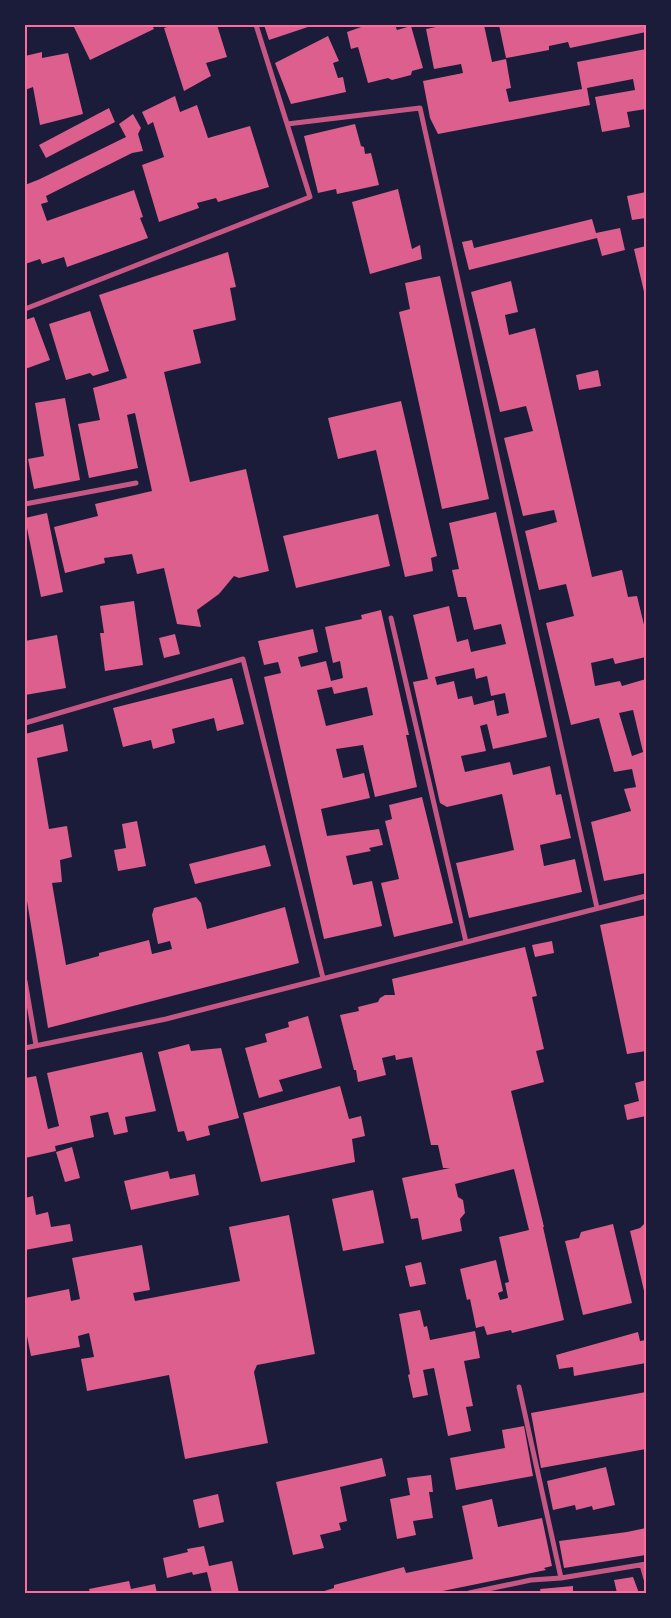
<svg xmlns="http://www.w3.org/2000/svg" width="671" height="1618" viewBox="0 0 671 1618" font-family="'Playfair Display',serif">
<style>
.building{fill:#dd5f8e;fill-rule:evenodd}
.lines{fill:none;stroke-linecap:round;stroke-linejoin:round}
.minor{stroke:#c65784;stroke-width:5}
.neatline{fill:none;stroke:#ff6b9d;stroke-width:2}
</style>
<rect width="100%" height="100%" fill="#1b1b3a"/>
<!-- building -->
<path class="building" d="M73,25H152L154,29L90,60Z
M173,25H217L227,57L206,63L211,76L184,91L164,28Z
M264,25H314L269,40Z
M367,25H395L397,30L411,26L423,68L412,71L411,75L392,80L388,78L368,83L358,47L351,49L347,32Z
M446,25H484L492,62L506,59L511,88L506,89L509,102L582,89L577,62L646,49V109L627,112L630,127L602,132L595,97L635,90L633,79L587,88L590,105L438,134L430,118L423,81L463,73L461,64L434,69L426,29Z
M499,25H646V32L570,48L568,42L549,46V50L506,58Z
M328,36L339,61L333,63L338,78L343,77L346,92L291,104L275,63Z
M42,52V58L68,53L83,114L40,125L33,87L25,90V56Z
M175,96L180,112L197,105L208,138L250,126L269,187L218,202L216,198L197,203L199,208L159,222L142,165L164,157L153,122L148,125L142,112Z
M109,108L115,122L46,158L39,145Z
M133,114L141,128L138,134L143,151L132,153L46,196L48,202L41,204L47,221L134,190L143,217L140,218L148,238L67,267L64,257L42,264L40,259L25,264V185L40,179L126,137L119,124Z
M355,124L361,146L364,147L365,154L371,153L379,185L337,194L336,189L318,193L304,136Z
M398,189L412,249L420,245L422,259L370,274L352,202Z
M646,192V218L632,220L627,196Z
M592,219L596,233L620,228L625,250L602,256L597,238L469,270L462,242L472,240L474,248Z
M646,246V296H645L634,249Z
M228,252L236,287L230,288L236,320L193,330L201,363L164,372L190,482L246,469L269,571L239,578L234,576L219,594L197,610L201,627L177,624L164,568L137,574L132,554L104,558L105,563L65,573L54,527L98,516L95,504L152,491L135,413L127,415L138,468L89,478L78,424L100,420L93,388L127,378L99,295Z
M440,276L489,499L442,509L399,312L410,309L405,283Z
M511,281L518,312L505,315L509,335L535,328L592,577L622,570L628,597L637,596L645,629H646V657L615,664L613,658L591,663L595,686L620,681L622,686L646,679V873L604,881L591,822L631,811L624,789L636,787L632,769L614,772L599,718L571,725L546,623L574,616L566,584L539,590L525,531L557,522L554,510L523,516L504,438L533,431L526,406L500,412L471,292ZM633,710L643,752L632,756L619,713Z
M90,311L109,371L93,376L90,373L66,380L49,324Z
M34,317L50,360L25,369V320Z
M598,370L601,386L579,390L576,375Z
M65,398L80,480L34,489L28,459L44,456L35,403Z
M401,401L437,556L431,558L433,571L405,577L376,450L338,459L328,418Z
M496,512L547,737L493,749L487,724L480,726L486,751L461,756L465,772L510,762L513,775L550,766L556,795L561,794L571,838L540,845L544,866L575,859L582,892L469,918L456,863L514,850L502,794L447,807L440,803L413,682L428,679L413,615L449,606L457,642L468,639L471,652L506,644L501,624L474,630L466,597H458L452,570L459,569L449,523ZM474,668L476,679L487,676L491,696L505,693L509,713L497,716L494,700L474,705L472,696L458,699L454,681L437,685L435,677Z
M47,513L63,592L41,597L25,518Z
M378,514L390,566L296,588L283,536Z
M134,601L143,665L105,671L100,633H104L100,606Z
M381,610L409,735H406L417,787L375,797L363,745L336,749L343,778L364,773L370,798L321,809L327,836L379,829L383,845L369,848L371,851L346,856L353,885L372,881L382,926L324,939L264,677L281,673L278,662L264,665L258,641L313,629L318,652L298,657L301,667L326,661L331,681L343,678L340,661L333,663L325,627L362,619L361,615ZM332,687L334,694L367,687L373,715L326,726L317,690Z
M175,634L180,654L164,658L159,638Z
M57,635L66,688L25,695V641Z
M232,678L244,724L217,731L214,718L172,729L175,743L153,749L151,740L123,747L113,708Z
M63,724L68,751L37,758L49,829L67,826L72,857L60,860L62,882L52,883L66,965L99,956V953L149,940L152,954L172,949L170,941L158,944L152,915L154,908L196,897L201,903L207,929L285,907L299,963L48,1028L25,889V734Z
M422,797L453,923L394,937L381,883L399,879L385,821L392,819L389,805Z
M137,821L146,866L118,871L114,850L126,848L122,824Z
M265,845L271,866L195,884L189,864Z
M646,915V1051L627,1054L600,925Z
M552,941L554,953L535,957L532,945Z
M525,947L537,996L532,997L544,1049L536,1051L544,1082L511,1091L544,1227H543L564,1320L512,1333L511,1330L487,1335L484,1326L476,1328L470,1299L467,1300L460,1269L496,1260L503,1291L498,1293L500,1300L508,1298L505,1283L509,1282L499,1237L529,1230L514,1169L455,1184L458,1197L463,1200L465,1213L460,1219L462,1231L422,1240L418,1218L411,1219L402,1178L450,1168H443L438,1145H431L412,1057L396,1060L395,1055L382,1058L386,1075L358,1082L356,1070H354L340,1015L359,1011L358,1007L378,1002L380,998L385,995H395L392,979Z
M308,1016L322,1068L279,1080L283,1091L259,1098L245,1048L267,1042L265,1034L289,1027L288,1022Z
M189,1044L191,1051L221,1048L239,1118L208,1126L210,1135L187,1141L184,1131L178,1132L158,1052Z
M142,1052L156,1111L125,1117L128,1132L114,1135L108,1112L90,1116L94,1137L55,1146L56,1151L25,1158V1078L36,1076L48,1129L59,1126L47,1073Z
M646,1080V1116L627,1120L624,1105L639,1101L635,1083Z
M340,1086L349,1119L361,1116L365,1136L352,1139L355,1162L261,1182L243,1113Z
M72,1147L80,1178L65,1182L56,1152Z
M168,1171L170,1179L195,1174L199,1195L131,1210L124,1181Z
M373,1190L384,1243L343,1251L332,1199Z
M33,1196L36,1215L48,1212L51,1227L70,1224L73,1241L25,1250V1198Z
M289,1215L315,1354L257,1365L254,1372L268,1443L185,1459L169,1375L87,1391L81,1359L94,1357L89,1333L78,1336L80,1347L31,1356L25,1326V1298L69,1289L71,1301L80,1299L72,1258L142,1245L150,1290L133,1293L135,1301L240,1281L229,1227Z
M646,1222V1295H645L630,1231L640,1228Z
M613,1224L632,1303L583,1315L565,1241L579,1238L581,1232Z
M421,1262L426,1284L410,1287L405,1266Z
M420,1310L424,1327L427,1326L430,1340L475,1331L480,1358L464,1361L473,1406L466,1407L471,1431L448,1436L434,1368L423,1370L428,1395L413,1398L408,1375L410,1374L399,1314Z
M638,1332L640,1341L646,1340V1363L574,1376L573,1367L559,1369L556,1355Z
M646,1392V1449L541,1468L531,1413Z
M524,1426L533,1476L456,1490L450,1458L505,1448L502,1430Z
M382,1458L386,1476L340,1487L347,1521L339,1523L341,1530L320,1535L324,1548L293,1555L276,1482Z
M606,1467L615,1505L593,1510L592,1506L576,1510L575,1505L553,1510L547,1481Z
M431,1475L433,1492H429L433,1518L413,1521L416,1535L397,1539L390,1499L410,1495L407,1478Z
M218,1494L224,1522L199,1528L193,1500Z
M492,1499L498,1527L542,1518L552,1566L544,1568L546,1570L433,1593H318L334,1588V1585L404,1567L406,1573L473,1559L462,1506Z
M646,1528V1555L564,1568L559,1541L627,1532Z
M204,1546L209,1566L232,1561L239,1593H212L207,1572L193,1575L192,1572L167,1578L163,1558L188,1552L187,1549Z
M633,1577L639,1593H617L614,1580Z
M129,1581L131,1589L155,1584L157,1593H90L89,1589Z
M573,1586V1593H541L540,1589Z"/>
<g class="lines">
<!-- minor -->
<path class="minor" d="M287,124L420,108L597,908
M25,309L310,197L256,25
M25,504L136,483
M391,618L466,942
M25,723L243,659L323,978
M25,981L36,1045
M25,1048L166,1019L646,896
M519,1387L561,1578
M642,1565L646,1579
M469,1593L531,1580L561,1578L646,1564"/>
</g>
<!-- border -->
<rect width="671" height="1618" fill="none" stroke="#1b1b3a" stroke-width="52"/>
<rect x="26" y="26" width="619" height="1566" class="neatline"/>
</svg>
